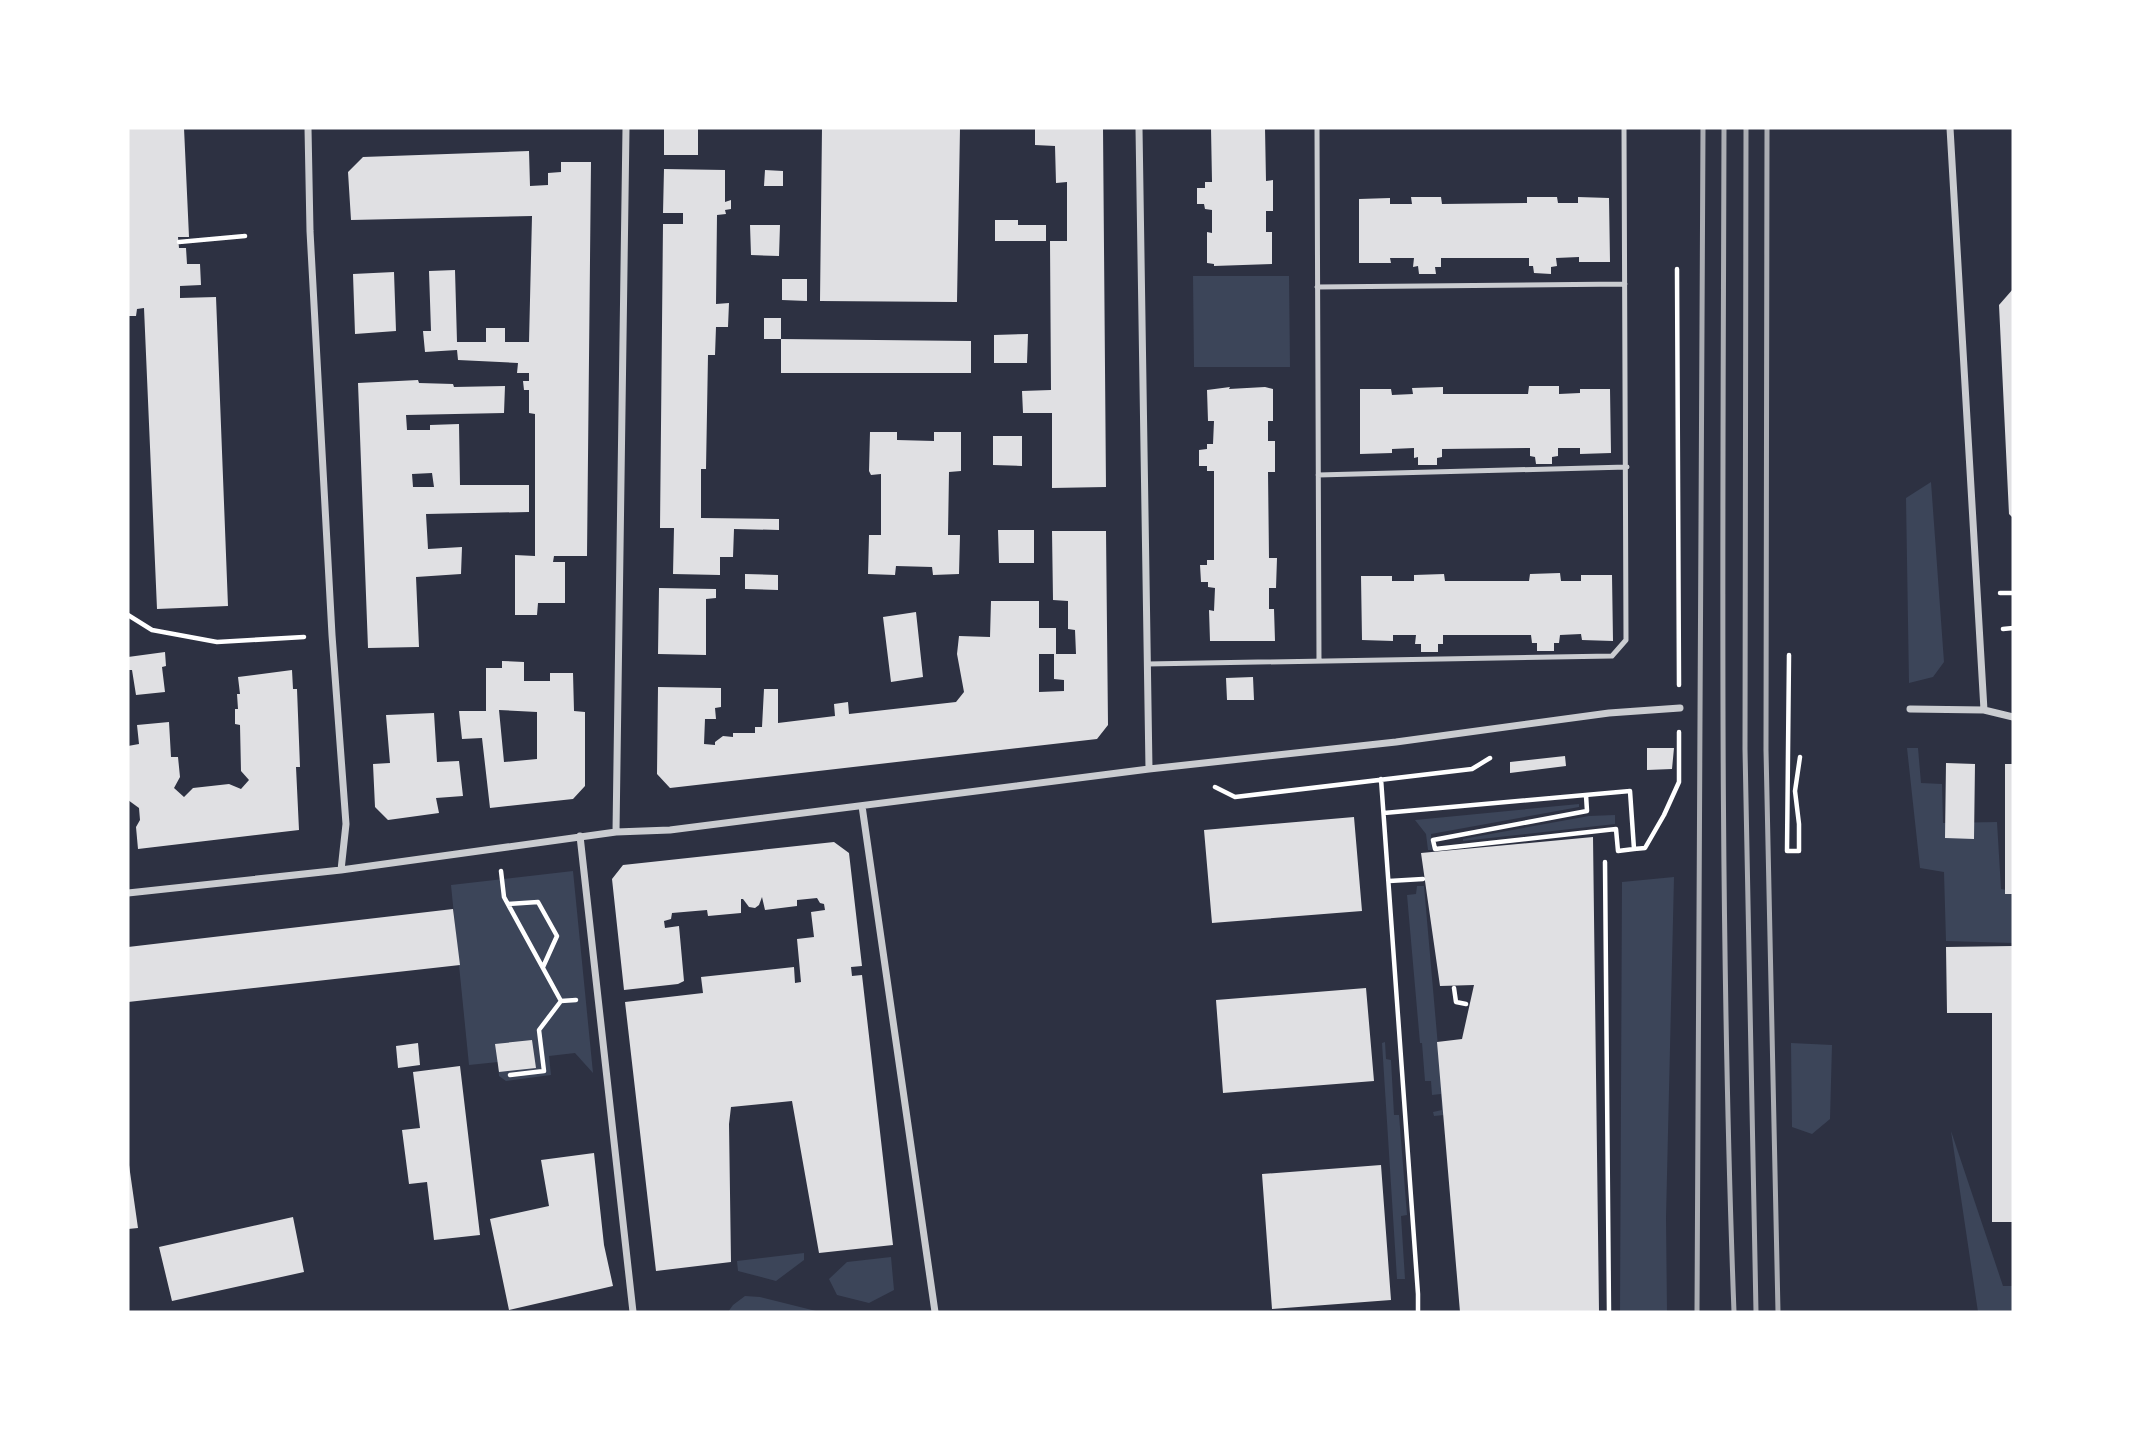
<svg xmlns="http://www.w3.org/2000/svg" width="2141" height="1440" viewBox="0 0 2141 1440" font-family="'Public Sans',sans-serif">
<style>
.green{fill:#3c4559}
.building{fill:#e0e0e3;fill-rule:evenodd}
.lines{fill:none;stroke-linecap:round;stroke-linejoin:round}
.path{stroke:#fff;stroke-width:4.5}
.service{stroke:#caccd0;stroke-width:5}
.minor{stroke:#caccd0;stroke-width:7}
.rail{stroke:#abadb3;stroke-width:5}
</style>
<rect width="100%" height="100%" fill="#2d3142"/>
<!-- green -->
<path class="green" d="M1193,276H1289L1290,367H1194Z
M1931,482L1944,662L1933,677L1909,683L1906,498Z
M1907,748H1918L1921,783L1942,784L1943,823L1997,822L2001,889L2013,891V943L1946,941L1944,872L1920,868Z
M1579,804V807L1431,834L1432,850H1428L1426,834L1415,820Z
M1615,815V824L1463,841V839L1589,816Z
M573,871L593,1073L575,1053L549,1056L551,1075L506,1081L499,1076L498,1062L469,1065L451,885Z
M1674,877L1666,1218L1667,1312H1620L1622,882Z
M1417,886H1424L1444,1115L1434,1116L1433,1112L1442,1110L1441,1094L1432,1095L1431,1081H1425L1422,1043H1420L1407,895L1416,894Z
M1385,1042L1386,1059L1391,1060L1394,1115H1399L1407,1215L1401,1216L1405,1279H1397L1382,1043Z
M1791,1043L1832,1045L1830,1119L1812,1134L1792,1127Z
M1951,1131L2003,1286H2013V1312H1978Z
M804,1253V1260L776,1281L738,1271L737,1261Z
M891,1257L894,1290L869,1303L837,1295L829,1279L847,1262Z
M745,1296L760,1297L820,1312H728L733,1305Z"/>
<!-- building -->
<path class="building" d="M128,128H184L189,237H178L179,248H186L187,264H200L201,285L180,286V298L216,297L228,606L157,609L144,308L137,309L136,316H128Z
M664,128H698V155H664Z
M822,128H960L957,302L820,301Z
M1035,128H1103L1106,487L1052,488V413H1023L1022,391L1051,390L1050,241H1067V182L1056,183L1055,146L1035,145Z
M1211,128H1265L1266,181L1273,180V211H1266V232H1272V264L1214,266V264L1207,263V232L1212,233V210L1205,209L1204,204H1197V188H1205V182H1212Z
M529,151L530,186L548,185V173L561,172V162H591L587,556H554L553,562H565V603H538L537,615H515V555L535,556V414L529,413V390H524L523,381H529V373H517L518,363L458,360L457,350L425,352L423,331H431L429,271L455,270L457,342H486V328H505V342H529L532,216L351,220L348,172L363,157Z
M664,169L725,170V202L731,200V209L725,210L726,214L717,215L716,304L729,303L728,327H716L715,355H708L706,469H701V518L779,519V530L734,529L733,557H720V575L673,574L674,528H660L663,224H683V213H663Z
M765,170L783,171V186H764Z
M1411,197H1441L1442,204L1527,203V197H1557L1558,203H1578V197L1609,198L1610,262H1579V257L1556,258L1557,266L1551,267V274L1534,273L1533,266H1529V258H1441V267H1435L1436,274H1419L1418,266L1413,267L1414,258H1390L1391,263H1359V199L1390,198V204H1412Z
M995,220H1018V225H1046V241H995Z
M750,225H780L779,256L751,255Z
M394,272L396,331L355,334L353,274Z
M782,279H807V301L782,300Z
M2013,289V518L2009,514L1999,305Z
M764,318H781V339L971,341V373H781V339H764Z
M1028,334L1027,363H994V335Z
M418,380L419,383L453,384L454,387L505,386L504,413L406,415L407,430H430V425L459,424L460,485H529V512L426,514L428,549L462,547L461,574L416,577L419,647L368,648L358,383ZM432,473L434,487H413L412,474Z
M1529,386H1559V394L1580,393V389H1610L1611,453L1580,454V448H1558V456L1552,457V464H1536L1535,457L1530,456V448L1442,449V457L1437,458V465H1418V457L1414,458V448L1392,449V453L1360,454V389H1391L1392,395L1413,394L1412,388L1443,387V394H1528Z
M1230,387L1229,389L1265,387L1273,389V421H1268V441H1275V472H1268L1269,558H1277L1276,588H1269V609H1274L1275,641H1210L1209,610L1214,611L1215,588L1208,587V582H1201L1200,565H1207V560H1214V471H1207V466H1199V450L1207,449V444H1213L1214,421H1208L1207,390Z
M870,432H897V440L934,441V432H961V471L949,472L948,535H960L959,574L933,575L932,567L896,566L895,575L868,574L869,535H881V474L871,475L869,471Z
M993,436H1022V466L993,465Z
M998,530H1034V563H999Z
M1052,531H1106L1108,725L1097,739L670,788L657,774L658,687L721,688V707L715,708L716,719H705L704,744L715,745V742L723,736L733,737V733H755V727H762L764,689H778V723L835,716L834,704L848,702L849,714L956,702L964,692L957,654L959,636L990,637L991,601H1039V628H1056V654H1076L1075,630L1068,629V601L1053,600ZM1039,654H1054V679L1064,680V691L1039,692Z
M1560,573L1561,581H1581V575H1612L1613,641L1582,640L1581,634L1560,635L1559,643H1554V651H1537V643H1532L1531,635H1443V644H1438V652H1421V644H1415L1416,635H1393V641L1362,640L1361,576H1392V581H1414V575L1444,574L1445,581H1529L1530,574Z
M745,574L778,575V590L745,589Z
M659,588L716,589V598L706,599V655L658,654Z
M916,612L923,677L891,682L883,617Z
M165,652L166,666L162,667L165,692L136,695L132,670H129L128,657Z
M502,661L524,662V681H550V673H573L574,711L585,712V786L573,799L490,808L482,738L462,739L459,711H486V668H502ZM499,710L537,712V759L504,762Z
M292,670L293,689H297L300,767H296L299,830L138,849L136,827L140,820L139,808L128,800V746L139,744L137,725L169,722L171,757H178L180,777L174,788L184,797L193,788L229,784L241,789L249,780L241,771L240,725L235,724V709H238L237,694H240L238,677Z
M1253,677L1254,700H1227L1226,678Z
M434,713L437,762L459,761L463,796L436,798L439,813L388,820L375,807L373,764L390,763L386,715Z
M1647,748H1674L1672,769L1647,770Z
M1565,756L1566,766L1510,773V762Z
M1946,763L1975,764L1974,839L1945,838Z
M2005,764H2013V894H2005Z
M1354,817L1362,911L1212,923L1204,830Z
M1593,837L1599,1312H1460L1437,1042L1462,1039L1474,985L1440,986L1421,853Z
M834,842L849,853L862,966L851,967L852,976L862,975L893,1245L819,1253L792,1101L731,1107L729,1124L731,1262L656,1271L625,1002L703,993L701,977L794,967L795,983L801,982L797,939L814,937L811,912L825,910L824,904L820,903L817,898L797,900V906L765,910L762,897L759,905L755,908L749,907L743,899H741V913L708,916L707,910L672,913L671,919L664,921L665,928L679,926L684,981L678,984L624,990L612,879L623,865Z
M453,909L460,965L128,1002V947Z
M2013,946V1222H1992V1013H1947L1946,947Z
M1366,988L1374,1081L1223,1093L1216,1000Z
M532,1040L536,1068L499,1072L495,1044Z
M418,1043L420,1065L398,1068L396,1046Z
M460,1066L480,1235L434,1240L427,1182L409,1184L402,1130L420,1128L413,1072Z
M594,1153L604,1245L613,1286L509,1310L490,1219L549,1206L541,1160Z
M128,1158L138,1228L128,1229Z
M1381,1165L1391,1300L1272,1309L1262,1174Z
M293,1217L304,1272L172,1301L159,1247Z"/>
<g class="lines">
<!-- path -->
<path class="path" d="M179,242L245,236
M1677,269L1679,685
M2000,593H2013
M128,615L152,630L217,642L304,637
M2003,629L2013,628
M1789,655L1787,851H1799V824L1795,791L1800,757
M1381,779L1418,1294V1312
M1215,787L1235,797L1472,769L1490,758
M1586,795L1587,811L1433,840L1435,849L1616,829L1618,851L1634,849
M1384,813L1630,791L1634,849L1645,848L1664,815L1679,782V732
M1605,862L1609,1312
M501,871L504,897L561,1001L576,1000
M1389,881L1423,879
M508,904L538,902L557,936L543,967
M1454,988L1456,1002L1466,1004
M510,1075L544,1071L539,1030L561,1001"/>
<!-- service -->
<path class="service" d="M1317,128L1319,661
M1317,287L1625,284
M1318,475L1627,467
M1147,664L1612,656L1626,640L1624,128"/>
<!-- minor -->
<path class="minor" d="M308,128L310,231L332,635L346,824L341,870
M1139,128L1149,769
M1950,128L1984,710
M1910,709L1984,710L2013,717
M862,806L935,1312
M616,832L626,128
M580,836L633,1312
M128,893L341,870L616,832L670,830L1149,769L1396,742L1609,713L1680,708"/>
<!-- rail -->
<path class="rail" d="M1724,128C1723,523 1719,918 1734,1312
M1746,128L1745,749L1756,1312
M1767,128L1766,750L1778,1312
M1697,1312L1703,128"/>
</g>
<!-- border -->
<rect width="2141" height="1440" fill="none" stroke="#ffffff" stroke-width="259"/>
</svg>
